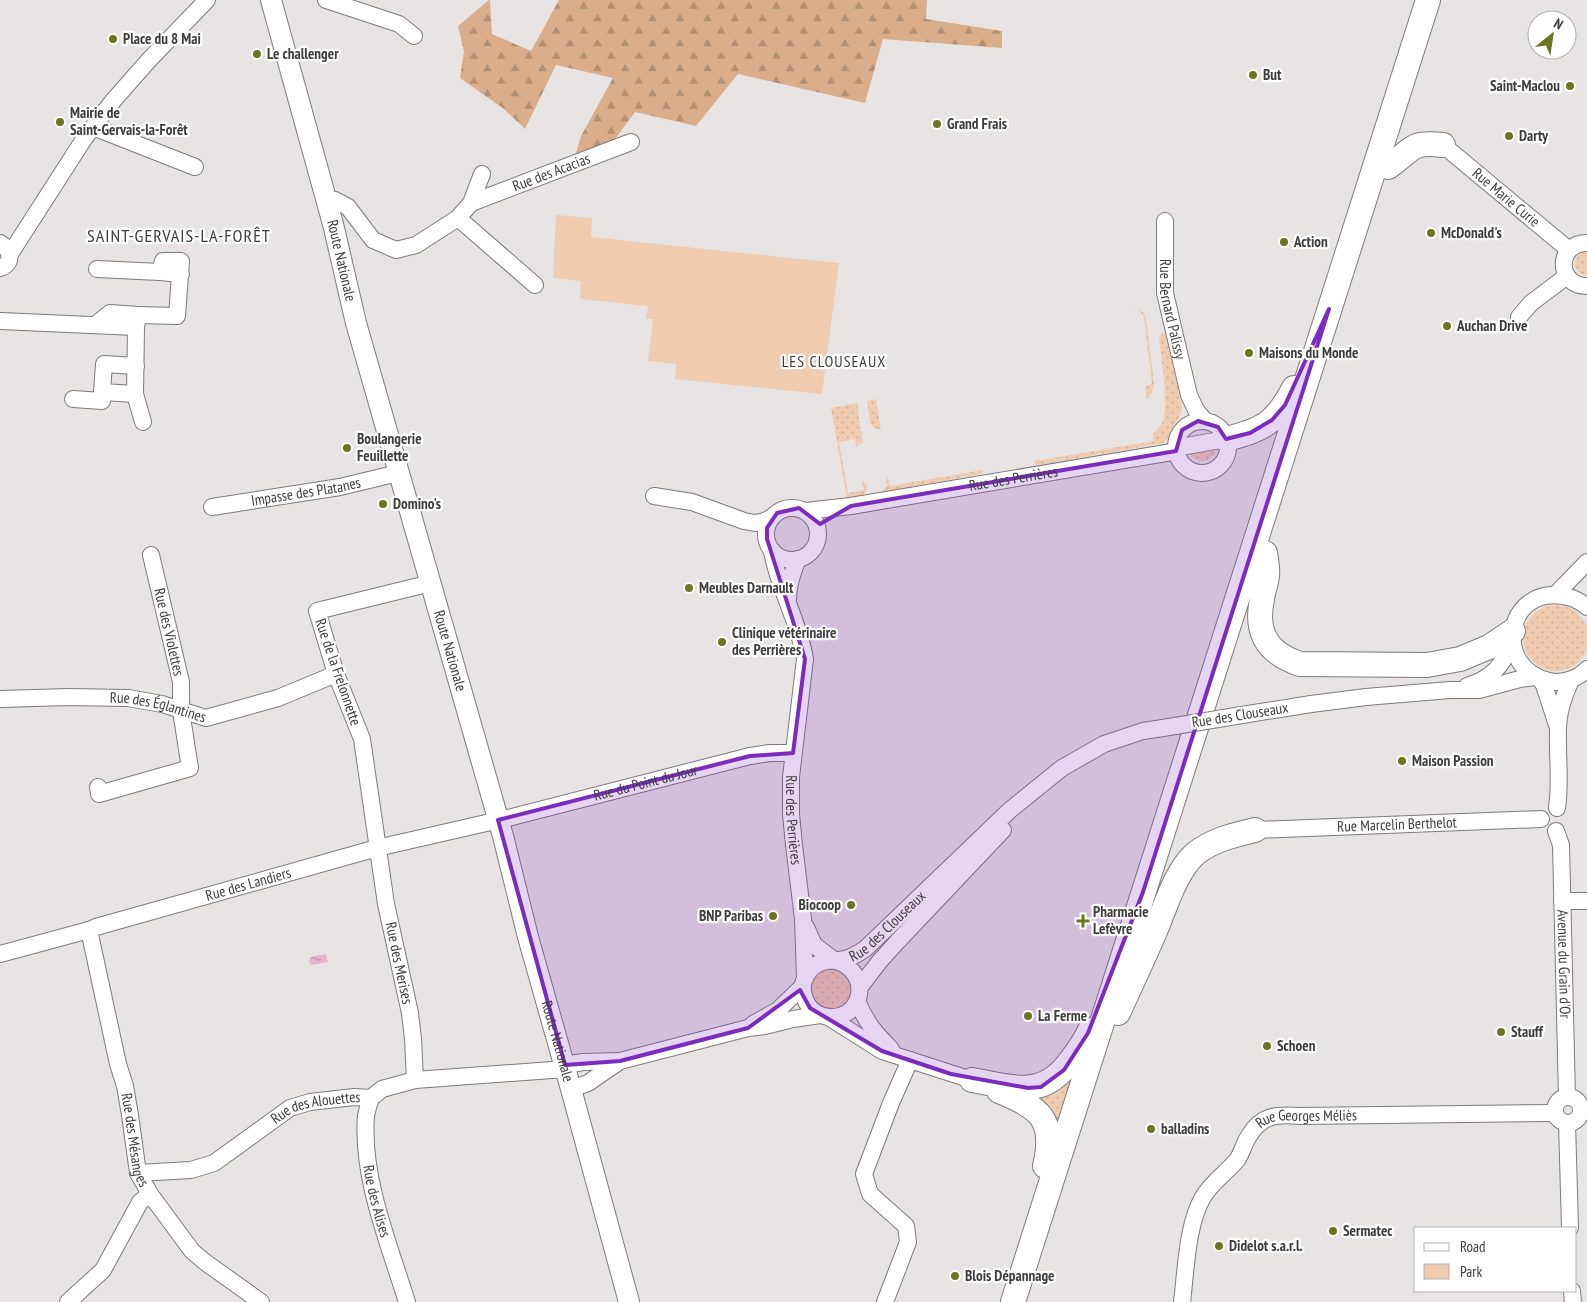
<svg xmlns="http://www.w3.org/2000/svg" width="1587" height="1302" viewBox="0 0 1587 1302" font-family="'PT Sans Narrow',sans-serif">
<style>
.green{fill:url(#green-dots)}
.forest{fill:url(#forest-firs)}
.pitch{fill:#efcbaf}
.water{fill:url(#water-ripples)}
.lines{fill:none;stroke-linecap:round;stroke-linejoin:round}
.minor-casing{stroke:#7e7a79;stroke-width:18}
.major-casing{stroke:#7e7a79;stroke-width:22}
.highway-casing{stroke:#7e7a79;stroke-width:26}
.minor{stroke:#fff;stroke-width:16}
.major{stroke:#fff;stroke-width:20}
.highway{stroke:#fff;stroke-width:24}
.minor-bridge-casing{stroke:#7e7a79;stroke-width:18;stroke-linecap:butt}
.minor-bridge{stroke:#fff;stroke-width:16}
.marked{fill:#7b2cbf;fill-opacity:0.2;stroke:#7b2cbf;stroke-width:4;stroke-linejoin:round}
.poi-dot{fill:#6c751f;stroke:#fff;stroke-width:2}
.labels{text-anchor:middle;stroke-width:4.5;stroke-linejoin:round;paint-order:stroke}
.poi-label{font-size:15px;font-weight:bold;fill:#3e3c3c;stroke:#fff;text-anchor:start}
.street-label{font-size:15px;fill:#3e3c3c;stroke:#fff}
.neighbourhood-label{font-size:16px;letter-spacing:1px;fill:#3e3c3c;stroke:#fff}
.quarter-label{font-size:18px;letter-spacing:1px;fill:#3e3c3c;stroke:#fff}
</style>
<defs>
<pattern id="green-dots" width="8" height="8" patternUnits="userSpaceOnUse" patternTransform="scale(1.25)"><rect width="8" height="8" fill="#efcbaf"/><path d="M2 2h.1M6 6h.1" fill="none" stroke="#ceaf97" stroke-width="1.8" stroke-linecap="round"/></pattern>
<pattern id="forest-firs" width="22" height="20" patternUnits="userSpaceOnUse" patternTransform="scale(1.25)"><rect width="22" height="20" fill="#daae8b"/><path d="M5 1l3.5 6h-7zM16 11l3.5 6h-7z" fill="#b28f73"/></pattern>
<pattern id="water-ripples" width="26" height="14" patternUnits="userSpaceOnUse" patternTransform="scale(1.25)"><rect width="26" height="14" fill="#e7b2cc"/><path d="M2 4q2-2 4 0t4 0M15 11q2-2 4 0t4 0" fill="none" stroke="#bd92a7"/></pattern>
</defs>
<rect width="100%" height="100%" fill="#e8e4e4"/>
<!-- green -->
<path class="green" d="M1587,251V275C1578,274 1574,269 1575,260L1580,253Z
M1131,309C1139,309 1144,311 1146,319L1154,384L1152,392L1147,399L1145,386L1152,384L1144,316L1138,310Z
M1165,333L1182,405C1182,416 1177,420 1172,428C1169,433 1168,439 1164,443L1038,465L1035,464L1034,461L1154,441L1153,433C1157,430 1161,426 1163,421C1169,405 1161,357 1159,338L1161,334Z
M876,399L881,430L874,428L870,422L867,401Z
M857,403L863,442L856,447L855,439L839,442L848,493L864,490L862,482L866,484L867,489L864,495L847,498L831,408Z
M1217,445C1216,464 1195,467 1188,450Z
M983,470L981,474L883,492L884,488L888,486L885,481L888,478L890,486Z
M1523 638a33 33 0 1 1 66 0a33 33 0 1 1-66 0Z
M810 989a21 21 0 1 1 42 0a21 21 0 1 1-42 0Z
M1078,1059L1057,1129L1033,1093Z"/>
<!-- forest -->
<path class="forest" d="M489,0H490L492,34L531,51L559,0H927L926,19L1002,31V48L883,39L865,103L738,74L696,126L635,112L601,158L575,156L581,136L613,78L556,65L525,129L504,109L460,78L464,51L458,26Z"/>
<!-- pitch -->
<path class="pitch" d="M556,215L592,218L591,237L839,263L822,394L675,379L676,364L648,361L653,319H646L648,306L580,299L581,281L553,278Z"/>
<!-- water -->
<path class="water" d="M326,954L328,962L311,965L309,962L310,957Z"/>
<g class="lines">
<defs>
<g id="minor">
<path d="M326,0L399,24L414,36"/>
<path d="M93,127L195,167"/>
<path id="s1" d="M1443,145L1569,250"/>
<path d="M326,201L335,200L348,207L373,240L396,250L416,245L458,218L471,203L482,174"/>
<path id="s2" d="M471,203L631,142"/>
<path d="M458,218L535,285"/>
<path id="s3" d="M1165,221V293L1189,395L1196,410L1205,421"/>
<path d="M0,243C11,249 14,264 0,268"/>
<path d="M1587,243C1556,243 1556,286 1587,286"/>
<path d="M10,254L84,139L112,102L149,60L207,0"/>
<path d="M97,269L160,272"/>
<path d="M138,315L177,316L181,261H163L160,272L181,274"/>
<path d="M1519,317L1531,303L1567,276"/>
<path d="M0,321L136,327L138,315L110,313L95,325"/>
<path d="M136,327L135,394L143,422"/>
<path d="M135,394L102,392L104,364L136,366"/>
<path d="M73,399L102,401V392"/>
<circle cx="1202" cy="447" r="26"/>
<path d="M654,496L692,502L744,521L755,523L762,522L771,518"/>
<path id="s4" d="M212,507L340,487L398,473"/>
<circle cx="792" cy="534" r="26"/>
<path id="s5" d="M806,511L851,506L1172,452L1181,447L1226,439"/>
<path id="s6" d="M772,551C778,588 799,621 805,659L791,777V814L794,845L803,919L805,978"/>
<path d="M1556,594L1587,562"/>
<path d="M788,600C788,585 792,573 798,559"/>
<path d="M1587,607C1580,601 1572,597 1563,596C1506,586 1492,668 1549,681C1561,684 1578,679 1587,669"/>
<path d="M1540,679L1544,685L1557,725"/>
<path d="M1467,686C1492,678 1501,667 1512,644"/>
<path id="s7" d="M0,699L68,697L128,698L162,704L206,718L278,698L336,674"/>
<path d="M1242,715L1311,704L1366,697L1450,690H1479L1520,679L1536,677"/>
<path d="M98,787L99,794L190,768L181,711V682L151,555"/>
<path d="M1557,808C1561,782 1557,756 1558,729C1558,712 1564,695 1571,680"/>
<path id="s8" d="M1255,830L1541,819"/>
<path id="s9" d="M1556,831L1561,845L1567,1097"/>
<path d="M1562,901H1587"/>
<path d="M806,927L814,945L834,960"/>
<path id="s10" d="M89,930L118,1064L125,1086L130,1115L138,1173L150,1194L192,1251L205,1262L261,1302"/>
<path id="s11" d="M0,954L89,930L96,927L377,848L508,818L750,756L770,753H793"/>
<path id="s12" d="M836,961C876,974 860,1025 824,1016C815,1014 808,1007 805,999C798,983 809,964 826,961C832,960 838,961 845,959C853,957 859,953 865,949L1010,810L1062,768L1104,744L1143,731L1163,728"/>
<path d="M860,987L879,962L897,942L1003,830"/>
<path d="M857,1001C866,1022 875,1033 891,1049"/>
<path d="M830,1018L882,1051L972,1080"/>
<path d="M753,1024L778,1010L803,986"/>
<path d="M565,1065L583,1062L620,1061"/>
<path d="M415,1080L413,1039L410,1013L386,904L362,739L336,674L317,611L431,583"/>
<path d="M571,1089L588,1083L620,1061L748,1028L765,1026L793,1019L820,1015"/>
<circle cx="1568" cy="1110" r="13"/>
<path id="s13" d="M371,1098C369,1104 367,1110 366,1116C361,1177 389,1244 407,1302"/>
<path d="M1567,1123L1570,1228"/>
<path id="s14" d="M138,1173L191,1170L214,1163L290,1108L310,1102L354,1097L371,1098L382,1089L415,1080L566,1069"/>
<path d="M1572,1291L1573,1302"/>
<path d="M68,1302L103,1270L140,1202L150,1194"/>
<path d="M885,1302L908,1242L906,1226L870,1194L864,1174L891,1103L910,1060"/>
<path id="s15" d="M1182,1302C1186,1270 1187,1224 1203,1197C1212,1182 1226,1173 1237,1160C1242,1153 1244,1143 1249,1136C1261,1115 1277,1114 1299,1116L1555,1113"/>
</g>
<g id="major">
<path id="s16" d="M271,0L333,224L356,323L503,836L528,937L571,1089L629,1302"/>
</g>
<path id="highway" d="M1388,167C1414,150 1408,141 1443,145
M1226,439C1263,430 1276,423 1294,388
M1265,553C1266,560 1268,569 1267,576C1266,584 1263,591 1262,599C1255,633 1267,653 1300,664L1427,665L1460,659L1489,647L1513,631
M1118,1013C1131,985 1144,957 1156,929C1166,905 1176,871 1195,854C1212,840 1234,835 1255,830
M972,1080C1013,1087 1043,1100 1071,1060C1078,1051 1085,1041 1090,1030
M999,1091C1040,1108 1056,1119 1045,1166
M1013,1302L1428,0"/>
</defs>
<!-- minor casing -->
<use href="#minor" class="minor-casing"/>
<!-- major casing -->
<use href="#major" class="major-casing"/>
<!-- highway casing -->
<use href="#highway" class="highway-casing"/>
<!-- minor -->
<use href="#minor" class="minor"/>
<!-- major -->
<use href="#major" class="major"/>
<!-- highway -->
<use href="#highway" class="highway"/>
<defs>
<path id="minor-bridge" d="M1163,728L1242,715"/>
</defs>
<!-- minor-bridge casing -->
<use href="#minor-bridge" class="minor-bridge-casing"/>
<!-- minor-bridge -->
<use href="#minor-bridge" class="minor-bridge"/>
</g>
<!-- marked area -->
<path class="marked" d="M1329,309L1143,892L1088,1033L1064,1070L1041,1087L1028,1088L951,1074L882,1051L810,1008L800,990L748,1028L620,1061L565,1065L498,820L750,756L793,753L805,659L767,539V528L777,513L799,508L820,524L851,506L1176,451L1182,430L1198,421L1218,427L1226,439L1250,433L1272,420L1285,405Z"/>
<!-- markers -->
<g class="poi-dot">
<circle cx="113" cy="39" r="5"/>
<circle cx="257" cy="54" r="5"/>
<circle cx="1253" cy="75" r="5"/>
<circle cx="1570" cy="86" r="5"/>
<circle cx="60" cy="122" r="5"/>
<circle cx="937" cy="124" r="5"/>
<circle cx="1509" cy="136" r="5"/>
<circle cx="1431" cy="233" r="5"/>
<circle cx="1284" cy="242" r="5"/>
<circle cx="1447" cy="326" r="5"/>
<circle cx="1249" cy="353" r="5"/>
<circle cx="347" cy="448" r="5"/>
<circle cx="383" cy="504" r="5"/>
<circle cx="689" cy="588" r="5"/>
<circle cx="722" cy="642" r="5"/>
<circle cx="1402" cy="761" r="5"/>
<circle cx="851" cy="905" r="5"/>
<circle cx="773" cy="916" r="5"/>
<path d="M1080.5 913.5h5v5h5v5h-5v5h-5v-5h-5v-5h5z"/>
<circle cx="1028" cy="1016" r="5"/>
<circle cx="1501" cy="1032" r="5"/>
<circle cx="1267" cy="1046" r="5"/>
<circle cx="1151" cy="1129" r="5"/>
<circle cx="1333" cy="1231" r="5"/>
<circle cx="1219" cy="1246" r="5"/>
<circle cx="955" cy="1276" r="5"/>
</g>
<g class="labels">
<!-- poi labels -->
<g class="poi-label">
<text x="123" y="44">Place du 8 Mai</text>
<text x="267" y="59">Le challenger</text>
<text x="1263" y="80">But</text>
<text x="1560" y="91" text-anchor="end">Saint-Maclou</text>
<text x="70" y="118">Mairie de<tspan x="70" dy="17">Saint-Gervais-la-Forêt</tspan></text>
<text x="947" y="129">Grand Frais</text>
<text x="1519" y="141">Darty</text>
<text x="1441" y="238">McDonald's</text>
<text x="1294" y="247">Action</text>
<text x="1457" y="331">Auchan Drive</text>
<text x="1259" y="358">Maisons du Monde</text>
<text x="357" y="444">Boulangerie<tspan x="357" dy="17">Feuillette</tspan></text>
<text x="393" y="509">Domino's</text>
<text x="699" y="593">Meubles Darnault</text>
<text x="732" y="638">Clinique vétérinaire<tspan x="732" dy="17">des Perrières</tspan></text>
<text x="1412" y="766">Maison Passion</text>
<text x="841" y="910" text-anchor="end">Biocoop</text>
<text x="1093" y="917">Pharmacie<tspan x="1093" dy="17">Lefèvre</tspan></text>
<text x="763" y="921" text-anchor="end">BNP Paribas</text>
<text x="1038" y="1021">La Ferme</text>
<text x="1511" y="1037">Stauff</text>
<text x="1277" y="1051">Schoen</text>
<text x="1161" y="1134">balladins</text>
<text x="1343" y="1236">Sermatec</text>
<text x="1229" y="1251">Didelot s.a.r.l.</text>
<text x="965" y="1281">Blois Dépannage</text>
</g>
<!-- street labels -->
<g class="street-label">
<text dy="5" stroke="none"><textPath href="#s2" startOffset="86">Rue des Acacias</textPath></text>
<text dy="5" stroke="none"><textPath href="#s1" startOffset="82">Rue Marie Curie</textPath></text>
<text dy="5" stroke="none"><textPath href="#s16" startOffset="270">Route Nationale</textPath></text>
<text dy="5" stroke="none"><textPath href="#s3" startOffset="89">Rue Bernard Palissy</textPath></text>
<text dy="5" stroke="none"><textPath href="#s5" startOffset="210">Rue des Perrières</textPath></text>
<text dy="5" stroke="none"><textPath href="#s4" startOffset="95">Impasse des Platanes</textPath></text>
<text transform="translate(169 632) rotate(77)" y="5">Rue des Violettes</text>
<text dy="5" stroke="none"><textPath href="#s16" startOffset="675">Route Nationale</textPath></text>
<text transform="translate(338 672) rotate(71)" y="5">Rue de la Frelonnette</text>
<text dy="5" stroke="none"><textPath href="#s7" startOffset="159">Rue des Églantines</textPath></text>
<text transform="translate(1240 715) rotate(-9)" y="5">Rue des Clouseaux</text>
<text dy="5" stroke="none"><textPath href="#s11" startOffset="668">Rue du Point du Jour</textPath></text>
<text dy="5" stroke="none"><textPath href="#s6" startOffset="275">Rue des Perrières</textPath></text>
<text dy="5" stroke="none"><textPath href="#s8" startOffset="142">Rue Marcelin Berthelot</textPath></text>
<text dy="5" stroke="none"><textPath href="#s11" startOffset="258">Rue des Landiers</textPath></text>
<text dy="5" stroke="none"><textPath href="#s12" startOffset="240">Rue des Clouseaux</textPath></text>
<text transform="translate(399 963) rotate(78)" y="5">Rue des Merises</text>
<text dy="5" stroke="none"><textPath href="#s9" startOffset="134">Avenue du Grain d'Or</textPath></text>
<text dy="5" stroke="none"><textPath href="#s16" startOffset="1080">Route Nationale</textPath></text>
<text dy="5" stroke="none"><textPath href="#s14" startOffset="196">Rue des Alouettes</textPath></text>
<text dy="5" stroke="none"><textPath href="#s15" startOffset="250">Rue Georges Méliès</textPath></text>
<text dy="5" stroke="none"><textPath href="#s10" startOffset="215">Rue des Mésanges</textPath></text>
<text dy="5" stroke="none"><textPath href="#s13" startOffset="105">Rue des Alises</textPath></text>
</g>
<!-- neighbourhood labels -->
<g class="neighbourhood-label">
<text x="834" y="367">LES CLOUSEAUX</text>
</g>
<!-- quarter labels -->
<g class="quarter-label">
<text x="179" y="242">SAINT-GERVAIS-LA-FORÊT</text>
</g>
</g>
<!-- legend -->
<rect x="1414" y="1227" width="162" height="65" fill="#ffffff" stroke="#b2b1b1"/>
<rect x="1424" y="1243" width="25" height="8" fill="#ffffff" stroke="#b2b1b1"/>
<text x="1460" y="1252" font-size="15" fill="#3e3c3c">Road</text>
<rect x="1424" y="1264" width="25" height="15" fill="#efcbaf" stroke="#b2b1b1"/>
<text x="1460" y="1277" font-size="15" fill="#3e3c3c">Park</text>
<!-- north arrow -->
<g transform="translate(1552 35) rotate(30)"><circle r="24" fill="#ffffff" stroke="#b2b1b1"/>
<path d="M0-4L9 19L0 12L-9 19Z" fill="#6c751f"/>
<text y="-8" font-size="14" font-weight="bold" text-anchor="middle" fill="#3e3c3c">N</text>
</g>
</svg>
